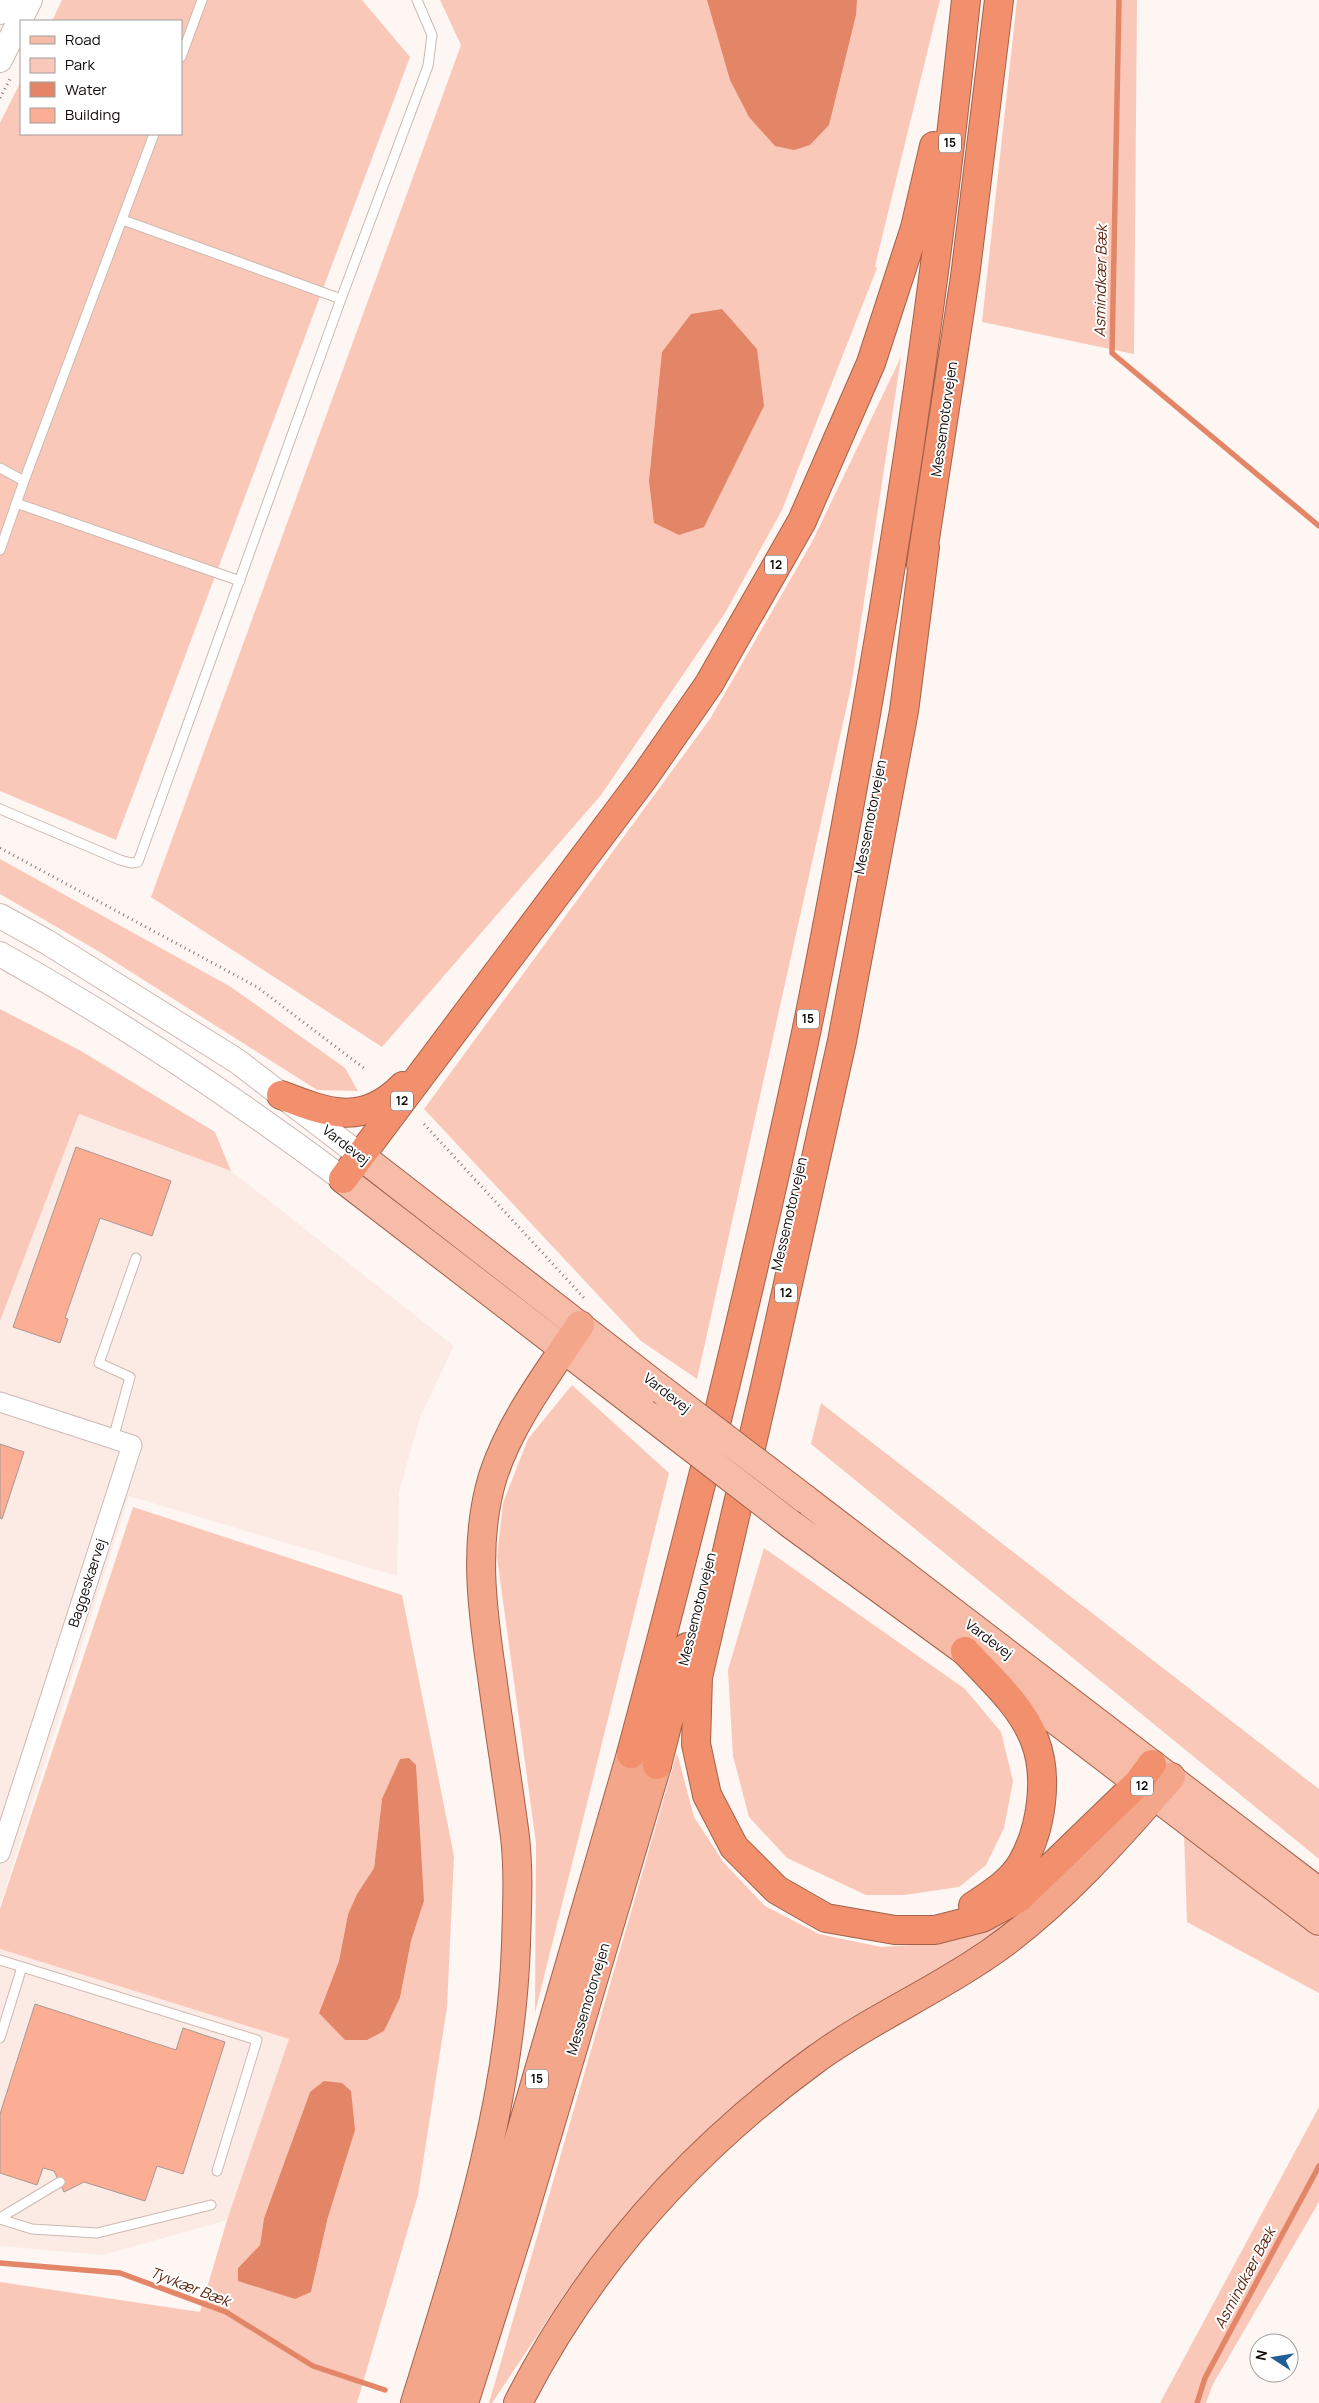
<svg xmlns="http://www.w3.org/2000/svg" width="1319" height="2403" viewBox="0 0 1319 2403" font-family="Manrope,sans-serif">
<style>
.built{fill:#fceae5}
.green{fill:#fac8b8;fill-rule:evenodd}
.water{fill:#e38667}
.lines{fill:none;stroke-linecap:round;stroke-linejoin:round}
.stream{stroke:#e38667;stroke-width:5.5}
.building{fill:#fbae94;stroke:#ab9791}
.service-casing{stroke:#cdb9b2;stroke-width:11}
.minor-casing{stroke:#cdb9b2;stroke-width:21}
.tertiary-casing{stroke:#cdb9b2;stroke-width:26}
.primary-casing{stroke:#a3614a;stroke-width:30}
.trunk-casing{stroke:#a3614a;stroke-width:30}
.motorway-casing{stroke:#a3614a;stroke-width:30}
.path{stroke:#847d7b;stroke-width:3;stroke-dasharray:1 4;stroke-linecap:butt}
.service{stroke:#fff;stroke-width:9}
.minor{stroke:#fff;stroke-width:19}
.tertiary{stroke:#fff;stroke-width:24}
.primary{stroke:#f7bca8;stroke-width:28}
.trunk{stroke:#f4a68b;stroke-width:28}
.motorway{stroke:#f2906e;stroke-width:28}
.primary-bridge-casing{stroke:#a3614a;stroke-width:30;stroke-linecap:butt}
.primary-bridge{stroke:#f7bca8;stroke-width:28}
.labels{text-anchor:middle;stroke-width:4;stroke-linejoin:round;paint-order:stroke}
.shield{fill:#fff;stroke:#585452;stroke-width:1}
.shield-label{font-size:12px;font-weight:bold;fill:#100a08}
.street-label{font-size:14px;fill:#100a08;stroke:#fff}
.water-label{font-size:15px;font-style:italic;fill:#591f09;stroke:#fff}
</style>
<rect width="100%" height="100%" fill="#fef6f3"/>
<!-- built -->
<path class="built" d="M79,1114L231,1171L454,1346L420,1417L399,1492L397,1576L129,1496L0,1906V1321Z
M0,1949L289,2039L227,2220L103,2255L0,2246Z"/>
<!-- green -->
<path class="green" d="M62,0H362L410,57L116,840L0,791V123L21,81V134H181V21H52Z
M440,0H940L875,266L877,268L782,510L725,613L601,795L382,1047L151,897L461,45Z
M1017,0H1137L1134,354L982,322Z
M901,357L851,687L697,1379L641,1341L424,1109L710,719L812,542Z
M0,859L231,987L345,1068L358,1091L317,1090L98,951L0,894Z
M0,1009L81,1051L215,1132L231,1171L79,1114L0,1321Z
M572,1385L669,1473L535,2013L536,1843L497,1557L503,1503L528,1439Z
M821,1403L1319,1789V1859L811,1444Z
M133,1507L402,1595L454,1856L447,2007L418,2195L357,2403H0V2282L200,2312L227,2220L289,2039L0,1949V1909ZM382,1799L424,1901L411,1941L400,1998L384,2031L319,2013L339,1961L348,1914L357,1894L374,1868ZM310,2092L328,2217L311,2292L238,2268L260,2245L264,2218Z
M764,1548L965,1689L1001,1732L1013,1781L1004,1828L986,1865L959,1887L904,1895H866L787,1858L749,1817L733,1756L728,1670Z
M677,1753L694,1817L724,1863L765,1906L819,1934L881,1947L928,1944L968,1936L1019,1913L982,1947L813,2042L645,2192L568,2289L492,2403H489Z
M1184,1834L1319,1937V1993L1187,1922Z
M1319,2107V2202L1213,2384L1206,2403H1160Z"/>
<!-- water -->
<path class="water" d="M707,0H857L856,15L829,125L810,145L794,150L775,146L749,117L730,80Z
M722,309L757,349L764,406L704,527L679,535L654,523L649,481L662,352L691,314Z
M409,1758L416,1765L424,1901L411,1941L400,1998L384,2031L367,2040H345L319,2013L339,1961L348,1914L357,1894L374,1868L382,1799L400,1759Z
M324,2081L342,2083L351,2091L355,2130L328,2217L311,2292L295,2299L238,2281V2268L260,2245L264,2218L310,2092Z"/>
<g class="lines">
<!-- stream -->
<path class="stream" d="M1119,0L1112,353L1319,526
M0,2263L120,2273L226,2312L313,2366L385,2390
M1197,2403L1205,2378L1319,2166"/>
</g>
<!-- building -->
<path class="building" d="M76,1147L171,1181L152,1236L100,1218L65,1318L68,1319L60,1343L13,1327Z
M0,1444L24,1452L2,1519L0,1518Z
M35,2004L176,2050L183,2028L225,2042L183,2174L157,2166L145,2201L84,2182L64,2192L54,2171L43,2168L37,2185L0,2173V2114Z"/>
<g class="lines">
<defs>
<path id="service" d="M181,57L202,0
M123,220L341,299
M0,468L24,481L154,134
M16,503L240,581
M0,550L24,481
M0,809L120,860L131,863L138,862L341,299L428,66L432,35L417,0
M113,1439L130,1377L99,1363L136,1258
M0,1960L257,2040L217,2171
M0,2038L22,1967
M0,2218L60,2182
M0,2219L32,2229L97,2233L211,2205"/>
<path id="minor" d="M0,1402L132,1445L0,1853"/>
<path id="tertiary" d="M0,12L7,0
M0,60L30,0
M0,916L47,942L237,1061L361,1156
M0,954C120,1021 233,1097 343,1179"/>
<path id="primary" d="M361,1156L662,1390
M343,1179L652,1417
M805,1499L1319,1892
M792,1525L965,1651L1319,1921"/>
<path id="trunk" d="M415,2403C462,2252 511,2103 516,1944C517,1909 519,1871 515,1837C508,1783 499,1729 492,1676C482,1609 473,1542 493,1476C511,1421 548,1373 580,1325
M439,2403L455,2359L631,1754
M464,2403L521,2223L657,1765
M518,2403C588,2265 691,2150 816,2059C871,2019 934,1992 990,1953C1058,1906 1116,1840 1171,1777"/>
<path id="motorway" d="M925,547L904,711L842,1041L767,1378L698,1677L696,1744L707,1795L734,1847L777,1890L826,1918L895,1930H935L982,1918L1019,1898L1138,1783L1152,1764
M921,565L965,277L999,0
M281,1095C328,1113 363,1127 403,1086
M343,1179L645,776L709,684L802,521L871,363L915,228L934,146
M965,1651C990,1678 1022,1706 1035,1741C1049,1778 1041,1830 1022,1863C1011,1882 991,1894 973,1906
M631,1754C694,1519 752,1284 803,1047C826,939 845,829 865,720C907,481 941,241 966,0
M657,1765L687,1647"/>
</defs>
<!-- service casing -->
<use href="#service" class="service-casing"/>
<!-- minor casing -->
<use href="#minor" class="minor-casing"/>
<!-- tertiary casing -->
<use href="#tertiary" class="tertiary-casing"/>
<!-- primary casing -->
<use href="#primary" class="primary-casing"/>
<!-- trunk casing -->
<use href="#trunk" class="trunk-casing"/>
<!-- motorway casing -->
<use href="#motorway" class="motorway-casing"/>
<!-- path -->
<path class="path" d="M0,98L10,79
M0,848L257,987L365,1069
M424,1124L584,1298"/>
<!-- service -->
<use href="#service" class="service"/>
<!-- minor -->
<use href="#minor" class="minor"/>
<!-- tertiary -->
<use href="#tertiary" class="tertiary"/>
<!-- primary -->
<use href="#primary" class="primary"/>
<!-- trunk -->
<use href="#trunk" class="trunk"/>
<!-- motorway -->
<use href="#motorway" class="motorway"/>
<defs>
<path id="primary-bridge" d="M662,1390L805,1499
M652,1417L792,1525"/>
</defs>
<!-- primary-bridge casing -->
<use href="#primary-bridge" class="primary-bridge-casing"/>
<!-- primary-bridge -->
<use href="#primary-bridge" class="primary-bridge"/>
</g>
<g class="labels">
<!-- shield labels -->
<g class="shield">
<rect x="939" y="133.5" width="22" height="19" rx="4"/>
<rect x="765" y="555.5" width="22" height="19" rx="4"/>
<rect x="797" y="1009.5" width="22" height="19" rx="4"/>
<rect x="391" y="1091.5" width="22" height="19" rx="4"/>
<rect x="775" y="1283.5" width="22" height="19" rx="4"/>
<rect x="1131" y="1776.5" width="22" height="19" rx="4"/>
<rect x="526" y="2069.5" width="22" height="19" rx="4"/>
</g>
<g class="shield-label">
<text x="950" y="147">15</text>
<text x="776" y="569">12</text>
<text x="808" y="1023">15</text>
<text x="402" y="1105">12</text>
<text x="786" y="1297">12</text>
<text x="1142" y="1790">12</text>
<text x="537" y="2083">15</text>
</g>
<!-- street labels -->
<g class="street-label">
<text transform="translate(944 419) rotate(-82)" y="5">Messemotorvejen</text>
<text transform="translate(870 817) rotate(-79)" y="5">Messemotorvejen</text>
<text transform="translate(346 1145) rotate(38)" y="5">Vardevej</text>
<text transform="translate(789 1214) rotate(-77)" y="5">Messemotorvejen</text>
<text transform="translate(667 1393) rotate(38)" y="5">Vardevej</text>
<text transform="translate(87 1583) rotate(-72)" y="5">Baggeskærvej</text>
<text transform="translate(697 1609) rotate(-76)" y="5">Messemotorvejen</text>
<text transform="translate(989 1639) rotate(37)" y="5">Vardevej</text>
<text transform="translate(588 1999) rotate(-73)" y="5">Messemotorvejen</text>
</g>
<!-- water labels -->
<g class="water-label">
<text transform="translate(1101 281) rotate(-89)" y="5">Asmindkær Bæk</text>
<text transform="translate(1245 2278) rotate(-62)" y="5">Asmindkær Bæk</text>
<text transform="translate(190 2287) rotate(21)" y="5">Tyvkær Bæk</text>
</g>
</g>
<!-- legend -->
<rect x="20" y="20" width="162" height="115" fill="#ffffff" stroke="#9f9d9c"/>
<rect x="30" y="36" width="25" height="8" fill="#f7bca8" stroke="#9f9d9c"/>
<text x="65" y="45" font-size="15" fill="#100a08">Road</text>
<rect x="30" y="58" width="25" height="15" fill="#fac8b8" stroke="#9f9d9c"/>
<text x="65" y="70" font-size="15" fill="#100a08">Park</text>
<rect x="30" y="82" width="25" height="15" fill="#e38667" stroke="#9f9d9c"/>
<text x="65" y="95" font-size="15" fill="#100a08">Water</text>
<rect x="30" y="108" width="25" height="15" fill="#fbae94" stroke="#9f9d9c"/>
<text x="65" y="120" font-size="15" fill="#100a08">Building</text>
<!-- north arrow -->
<g transform="translate(1274 2358) rotate(282)"><circle r="24" fill="#ffffff" stroke="#9f9d9c"/>
<path d="M0-4L9 19L0 12L-9 19Z" fill="#215e95"/>
<text y="-8" font-size="14" font-weight="bold" text-anchor="middle" fill="#100a08">N</text>
</g>
</svg>
